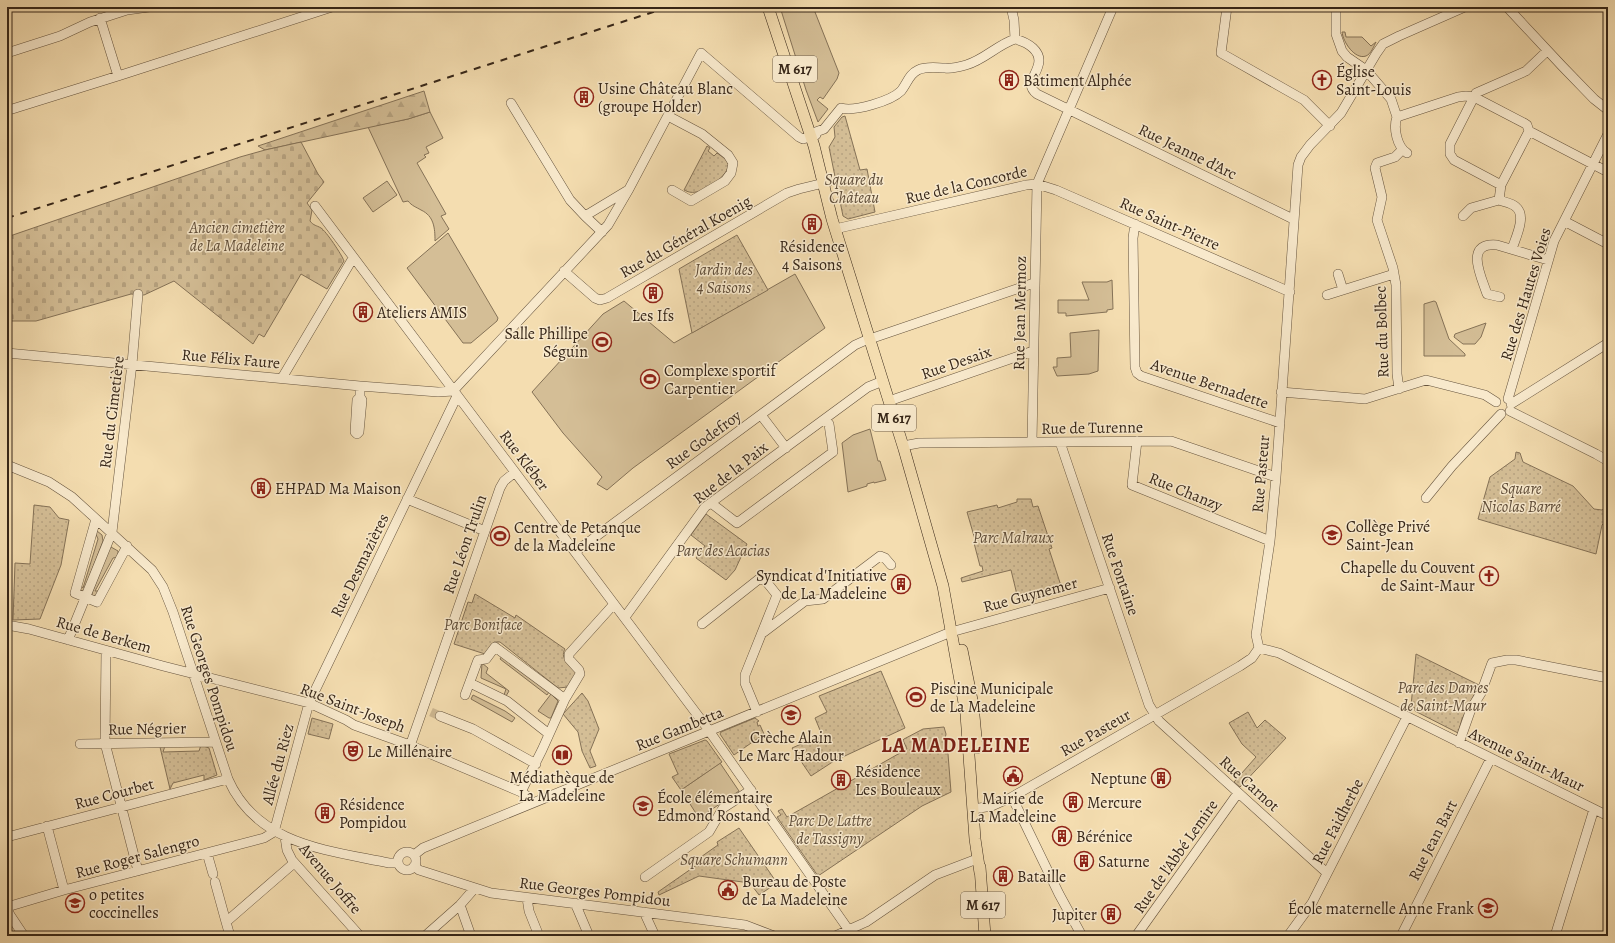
<svg xmlns="http://www.w3.org/2000/svg" width="1615" height="943" viewBox="0 0 1615 943" font-family="Alegreya,serif">
<style>
.green{fill:#d4be96;stroke:#857257}
.forest{fill:url(#forest-firs);stroke:#857257}
.cemetery{fill:url(#cemetery-stones);stroke:#857257}
.park{fill:url(#park-dots);stroke:#857257}
.lines{fill:none;stroke-linecap:round;stroke-linejoin:round}
.minor-tunnel{stroke:#ceb892;stroke-width:9;stroke-dasharray:9 4.5;stroke-linecap:butt}
.minor-casing{stroke:#66543e;stroke-width:10}
.major-casing{stroke:#362618;stroke-width:12}
.minor{stroke:#f8e9cc;stroke-width:9}
.major{stroke:#f4ddb0;stroke-width:11}
.rail{stroke:#362618;stroke-width:2;stroke-dasharray:7 7;stroke-linecap:butt}
.labels{text-anchor:middle;stroke-width:3;stroke-linejoin:round;paint-order:stroke}
.shield{fill:#f8e9cc;stroke:#70604e;stroke-width:1}
.shield-label{font-size:15px;font-weight:bold;fill:#362618}
.poi-label{font-size:16px;fill:#362618;stroke:#f8e9cc;text-anchor:start}
.street-label{font-size:16px;fill:#362618;stroke:#f8e9cc}
.park-label{font-size:16px;font-style:italic;fill:#5e4c38;stroke:#f8e9cc}
.district-label{font-size:20px;font-weight:bold;letter-spacing:1px;fill:#7a1f14;stroke:#f8e9cc}
</style>
<defs>
<pattern id="forest-firs" width="22" height="20" patternUnits="userSpaceOnUse"><rect width="22" height="20" fill="#d4be96"/><path d="M5 1l3.5 6h-7zM16 11l3.5 6h-7z" fill="#b7a381"/></pattern>
<pattern id="cemetery-stones" width="16" height="16" patternUnits="userSpaceOnUse"><rect width="16" height="16" fill="#d4be96"/><path d="M2 7V4a2 2 0 0 1 4 0v3zM10 15v-3a2 2 0 0 1 4 0v3z" fill="#b7a381"/></pattern>
<pattern id="park-dots" width="8" height="8" patternUnits="userSpaceOnUse"><rect width="8" height="8" fill="#d4be96"/><path d="M2 2h.1M6 6h.1" fill="none" stroke="#b7a381" stroke-width="1.8" stroke-linecap="round"/></pattern>
</defs>
<rect width="100%" height="100%" fill="#f4ddb0"/>
<filter id="stains"><feTurbulence type="fractalNoise" baseFrequency=".005" numOctaves="4"/><feColorMatrix values="0 0 0 0 .2 0 0 0 0 .09 0 0 0 0 .02 0 0 0 .5 -.17"/></filter>
<radialGradient id="worn" r=".72"><stop offset=".6" stop-color="#630" stop-opacity="0"/><stop offset="1" stop-color="#630" stop-opacity=".3"/></radialGradient>
<!-- green -->
<path class="green" d="M780,7H813L839,73L837,79L823,99L820,97L817,100L828,109L818,122L806,90Z
M1342,32H1345L1346,37H1362L1371,46L1376,42C1374,46 1371,54 1366,56C1355,60 1343,42 1342,32Z
M430,112L443,138L426,147L429,153L424,155L426,157L417,163L446,214L441,216L449,229L435,241C435,228 434,216 421,210C416,207 412,206 408,201L403,202L368,127L408,119Z
M387,181L397,195L373,212L363,198Z
M448,233L498,318L497,321L471,343H463L407,268Z
M795,274L825,328L633,468L607,490L597,484L602,477L563,433L532,392L603,314L624,301L674,343Z
M1112,280L1113,309L1107,310V312L1066,316V313H1058V300H1089L1082,282H1107Z
M1434,301L1436,302L1449,339L1465,354V356H1424V304Z
M1486,323L1481,337L1475,344H1463L1454,337L1455,334Z
M1099,330L1098,371L1089,374L1057,376L1053,367H1057V358L1071,357L1070,333Z
M870,429L878,461H880L886,480L874,483V482L867,484V486L848,492L842,443L853,435Z
M97,531L102,535L103,541L83,593L79,590L80,584L83,588L98,539L95,532Z
M111,547L118,551V557L113,558L95,591H100L97,596H92V593L109,549Z
M502,656L549,692L547,695L500,659Z
M482,663L488,668L486,673L509,691L506,696L504,695L506,689L481,678Z
M551,694L558,701L551,718H549L538,711Z
M473,695L505,711L515,718L512,722L471,699Z
M720,763L739,791L699,818L681,790Z"/>
<!-- forest -->
<path class="forest" d="M424,91L430,112L408,119L265,150L258,146Z"/>
<!-- cemetery -->
<path class="cemetery" d="M301,142L318,174L324,182L307,203L312,210L310,221C314,226 316,225 321,228C326,231 342,255 344,261L327,289L301,274L264,337L259,334L253,344L174,281L144,295L131,294L36,321H7V237L240,157L265,150Z"/>
<!-- park -->
<path class="park" d="M845,116L860,170L867,169L875,212L848,219L843,216L829,147L835,137L834,127L842,117Z
M707,146L710,148L708,151L714,156L717,153C721,156 727,159 728,164C730,175 705,191 696,192C691,193 688,192 684,190Z
M737,235L768,290L692,333L679,269Z
M1516,452L1520,453L1523,462L1573,486L1594,509L1602,510L1608,506V519L1602,525L1596,554L1478,519L1490,477L1515,459Z
M1017,499H1031L1033,507L1038,506L1052,548L1049,549L1063,592L1019,603L1011,570L962,582L961,578L983,571L982,566H980L974,543H976L967,512L997,505L998,508L1017,502Z
M34,505L50,507L59,518L69,520L61,565L40,619L13,620L15,563L30,564Z
M706,514L747,544L735,570L726,580L696,558L705,546L691,535Z
M475,594L515,618L516,615L565,649C559,659 571,666 577,673L568,687L558,688L500,642H494L485,654L454,644L468,602L472,603Z
M1416,654L1479,685L1462,719L1458,733L1415,711V708L1411,706Z
M881,671L905,728L834,761L811,776L792,748L822,735L815,718L827,712L819,696Z
M582,693L588,701L599,729L590,751L596,766L590,768L582,751L578,732L563,714Z
M1248,712L1257,728L1265,720L1286,738L1240,787L1234,782L1256,757L1242,744L1229,723Z
M312,718L333,724L329,739L308,734Z
M755,718L759,721L757,722L758,726L760,725L764,734L734,755L720,734L721,732Z
M944,727L946,734L944,744L948,754L951,792L922,806L818,876L777,817L781,815L778,811L782,809L787,817L907,749L903,740L904,739L923,729Z
M705,740L707,741L722,762L681,790L672,777L678,774L669,754Z
M201,745L209,748L217,775L204,780V775L173,783L170,789L160,747L165,746L163,752L199,751Z
M739,828L777,883L759,895L750,883L699,876L659,895L658,892L701,862L698,859L718,845L717,842Z"/>
<g class="lines">
<!-- minor-tunnel -->
<path class="minor-tunnel" d="M431,712L440,716"/>
<defs>
<path id="minor" d="M1011,7L1014,20L1015,39
M1227,7L1221,53L1304,100L1330,126
M1336,7V34L1342,51L1347,57L1366,70L1391,99L1397,117
M1507,7L1562,66L1594,99L1608,110
M7,53L60,36L90,22L127,10L149,7
M118,76L332,7
M511,103L570,200L585,216L602,232
M9,110L118,76L100,18
M668,116L702,134L728,155L733,163L731,173L725,181L691,201L672,190
M1397,117L1458,97L1466,96L1474,97L1524,123L1527,125L1529,131L1608,172
M1397,117C1393,128 1397,147 1407,153
M810,134L824,129L841,108C854,112 891,101 901,91C907,84 909,74 918,70C927,66 936,68 945,68C952,69 959,67 966,65C984,60 997,45 1015,39C1027,42 1043,51 1038,66C1035,77 1025,85 1037,94L1293,219
M1501,185L1454,160L1450,154V144L1476,93L1526,71L1547,51
M1499,200L1501,185L1529,131
M1499,200C1504,202 1512,203 1516,207C1527,216 1515,239 1512,249
M315,206L705,725L848,929
M585,216L628,190
M1463,216L1471,208L1499,200
M1564,221L1608,244
M1135,224L1133,238L1135,367L1137,373L1141,376L1280,423
M835,229L1026,185L1037,184L1056,190L1290,292
M564,271L595,298L600,300L607,298L787,193L799,189L828,182
M1338,274L1343,290
M1327,295L1394,274
M1500,297L1487,294C1482,278 1463,242 1497,245L1548,260
M7,353L360,386L438,392L453,391
M282,378L353,258
M1399,389L1397,374L1396,285L1393,268L1377,220L1382,197L1375,168L1377,163L1395,157L1402,150
M453,391L608,225L629,189L701,53L799,137L803,139L816,135
M1281,392L1365,399L1426,380L1485,395L1496,402
M360,397L357,400L355,432L357,434L359,432L362,400L360,397V386
M1508,399L1554,241L1608,134
M889,401L1033,351
M1511,404L1608,343
M1510,411L1596,454L1608,461
M761,415L786,448
M1137,441L1132,485L1270,541
M1032,442L1037,184L1113,7
M1060,442L1149,705L1159,721L1327,873
M903,446L919,443L1171,441L1276,477
M7,465L49,482L72,497L152,570L163,587L173,612L228,779C257,845 327,850 389,863H398
M1426,498L1452,466L1501,414
M407,499L485,531
M711,503L737,523L833,452L829,424L825,420
M96,519L75,593L97,602L127,546
M575,552L855,345L864,341L1034,283
M625,617L705,507L868,387L883,381
M702,624L759,579L765,580L777,595L745,675V683L757,712
M7,625L29,629L163,666L309,703L346,720L354,725L407,744L521,792
M764,632L805,601L823,599L880,556L885,558L891,565
M68,640L112,532L132,364L138,294
M1259,648L1256,635L1270,541L1276,477L1298,165L1301,157L1310,145L1341,113L1376,54L1383,44L1399,36L1465,7
M1259,648L1279,653L1608,816
M106,651L105,743L138,871
M470,683L507,701L549,734
M465,695L478,660L486,659L495,647L565,699L542,750L521,792L527,796L530,804
M565,699L580,674L579,670L569,659V654L614,604
M440,716L473,729L536,764
M1459,743L1471,709L1481,693L1492,663L1507,660H1516L1608,678
M80,744L215,742
M410,746L500,488L504,481L515,472
M1012,797L1059,894L1082,936
M973,809L992,806L1012,797L1240,666L1252,658L1259,648
M47,826L64,890
M274,832L309,703L457,396
M7,837L228,779
M285,837L287,850L292,860L360,936
M398 861a9 9 0 1 1 18 0a9 9 0 1 1-18 0Z
M207,853L213,874
M414,855L423,848L951,632L1110,588
M414,866L419,870L491,893L729,923L745,925L774,936
M645,877L709,832L723,808L751,790
M215,882L226,922
M527,898L529,911L539,936
M575,903L589,936
M460,905L471,936
M7,907L64,890L264,838L274,832
M7,908L10,915L24,936
M644,912L655,936
M230,936L226,922L294,863
M425,936L460,905L474,889
M835,936L866,922L935,875L977,859
M1136,936L1238,793
M1288,936L1312,903L1407,717
M1401,936L1491,758
M1555,936L1594,809"/>
<path id="major" d="M768,7L814,146L832,219L904,449L943,586L966,714L975,839L980,873
M962,650L973,705L977,748
M980,867L985,936"/>
</defs>
<!-- minor casing -->
<use href="#minor" class="minor-casing"/>
<!-- major casing -->
<use href="#major" class="major-casing"/>
<!-- minor -->
<use href="#minor" class="minor"/>
<!-- major -->
<use href="#major" class="major"/>
<!-- rail -->
<path class="rail" d="M7,218L669,7"/>
</g>
<!-- icons -->
<defs>
<symbol id="building-ring" viewBox="-11 -11 22 22"><circle r="9.5" fill="#f8e9cc" stroke="#8f2418" stroke-width="1.5"/><path d="M-4-6H4V6H1V3H-1V6H-4ZM-2.5-4.3h1.7v1.8h-1.7ZM.8-4.3h1.7v1.8H.8ZM-2.5-1h1.7V.8h-1.7ZM.8-1h1.7V.8H.8Z" fill="#8f2418"/></symbol>
<symbol id="church-ring" viewBox="-11 -11 22 22"><circle r="9.5" fill="#f8e9cc" stroke="#8f2418" stroke-width="1.5"/><path d="M-1.2-6h2.4v3.5h3.3v2.4h-3.3V6h-2.4V-.1h-3.3v-2.4h3.3Z" fill="#8f2418"/></symbol>
<symbol id="stadium-ring" viewBox="-11 -11 22 22"><circle r="9.5" fill="#f8e9cc" stroke="#8f2418" stroke-width="1.5"/><path d="M0-5a6.5 5 0 1 0 0 10a6.5 5 0 1 0 0-10ZM-3.5-1.8h7v3.6h-7Z" fill="#8f2418"/></symbol>
<symbol id="school-ring" viewBox="-11 -11 22 22"><circle r="9.5" fill="#f8e9cc" stroke="#8f2418" stroke-width="1.5"/><path d="M0-5L7-2L0 1L-7-2ZM-4 1L0 2.5L4 1V4Q0 6-4 4Z" fill="#8f2418"/></symbol>
<symbol id="theatre-ring" viewBox="-11 -11 22 22"><circle r="9.5" fill="#f8e9cc" stroke="#8f2418" stroke-width="1.5"/><path d="M-5-5.5Q0-4 5-5.5V0Q5 5 0 6Q-5 5-5 0ZM-3.3-2.5H-1v1.5H-3.3ZM1-2.5H3.3v1.5H1ZM-2.8 1Q0 5.5 2.8 1Z" fill="#8f2418"/></symbol>
<symbol id="library-ring" viewBox="-11 -11 22 22"><circle r="9.5" fill="#f8e9cc" stroke="#8f2418" stroke-width="1.5"/><path d="M-6-4Q-3-5.5-.7-3.5V5Q-3 3-6 4ZM6-4Q3-5.5 .7-3.5V5Q3 3 6 4Z" fill="#8f2418"/></symbol>
<symbol id="civic-ring" viewBox="-11 -11 22 22"><circle r="9.5" fill="#f8e9cc" stroke="#8f2418" stroke-width="1.5"/><path d="M-.6-6.5H3V-4.5H.6V-3L4-1V1h2V6H-6V1h2V-1L-.6-3ZM-1.2 2.5V6h2.4V2.5Z" fill="#8f2418"/></symbol>
</defs>
<g fill-rule="evenodd">
<use href="#building-ring" x="998" y="69" width="22" height="22"/>
<use href="#church-ring" x="1311" y="69" width="22" height="22"/>
<use href="#building-ring" x="573" y="86" width="22" height="22"/>
<use href="#building-ring" x="801" y="213" width="22" height="22"/>
<use href="#building-ring" x="642" y="282" width="22" height="22"/>
<use href="#building-ring" x="352" y="301" width="22" height="22"/>
<use href="#stadium-ring" x="591" y="331" width="22" height="22"/>
<use href="#stadium-ring" x="639" y="368" width="22" height="22"/>
<use href="#building-ring" x="250" y="477" width="22" height="22"/>
<use href="#school-ring" x="1321" y="524" width="22" height="22"/>
<use href="#stadium-ring" x="489" y="525" width="22" height="22"/>
<use href="#church-ring" x="1478" y="565" width="22" height="22"/>
<use href="#building-ring" x="890" y="573" width="22" height="22"/>
<use href="#stadium-ring" x="905" y="686" width="22" height="22"/>
<use href="#school-ring" x="780" y="704" width="22" height="22"/>
<use href="#theatre-ring" x="342" y="740" width="22" height="22"/>
<use href="#library-ring" x="551" y="744" width="22" height="22"/>
<use href="#civic-ring" x="1002" y="765" width="22" height="22"/>
<use href="#building-ring" x="1150" y="767" width="22" height="22"/>
<use href="#building-ring" x="830" y="769" width="22" height="22"/>
<use href="#building-ring" x="1062" y="791" width="22" height="22"/>
<use href="#school-ring" x="632" y="795" width="22" height="22"/>
<use href="#building-ring" x="314" y="802" width="22" height="22"/>
<use href="#building-ring" x="1051" y="825" width="22" height="22"/>
<use href="#building-ring" x="1073" y="850" width="22" height="22"/>
<use href="#building-ring" x="992" y="865" width="22" height="22"/>
<use href="#civic-ring" x="717" y="879" width="22" height="22"/>
<use href="#school-ring" x="64" y="892" width="22" height="22"/>
<use href="#school-ring" x="1477" y="897" width="22" height="22"/>
<use href="#building-ring" x="1100" y="903" width="22" height="22"/>
</g>
<g class="labels">
<!-- shield labels -->
<g class="shield">
<rect x="773" y="56" width="44" height="26" rx="3"/>
<rect x="872" y="405" width="44" height="26" rx="3"/>
<rect x="961" y="892" width="44" height="26" rx="3"/>
</g>
<g class="shield-label">
<text x="795" y="74">M 617</text>
<text x="894" y="423">M 617</text>
<text x="983" y="910">M 617</text>
</g>
<!-- poi labels -->
<g class="poi-label">
<text x="1336" y="77">Église<tspan x="1336" dy="18">Saint-Louis</tspan></text>
<text x="1023" y="86">Bâtiment Alphée</text>
<text x="598" y="94">Usine Château Blanc<tspan x="598" dy="18">(groupe Holder)</tspan></text>
<text x="812" y="252" text-anchor="middle">Résidence<tspan x="812" dy="18">4 Saisons</tspan></text>
<text x="377" y="318">Ateliers AMIS</text>
<text x="653" y="321" text-anchor="middle">Les Ifs</text>
<text x="588" y="339" text-anchor="end">Salle Phillipe<tspan x="588" dy="18">Séguin</tspan></text>
<text x="664" y="376">Complexe sportif<tspan x="664" dy="18">Carpentier</tspan></text>
<text x="275" y="494">EHPAD Ma Maison</text>
<text x="1346" y="532">Collège Privé<tspan x="1346" dy="18">Saint-Jean</tspan></text>
<text x="514" y="533">Centre de Petanque<tspan x="514" dy="18">de la Madeleine</tspan></text>
<text x="1475" y="573" text-anchor="end">Chapelle du Couvent<tspan x="1475" dy="18">de Saint-Maur</tspan></text>
<text x="887" y="581" text-anchor="end">Syndicat d'Initiative<tspan x="887" dy="18">de La Madeleine</tspan></text>
<text x="930" y="694">Piscine Municipale<tspan x="930" dy="18">de La Madeleine</tspan></text>
<text x="791" y="743" text-anchor="middle">Crèche Alain<tspan x="791" dy="18">Le Marc Hadour</tspan></text>
<text x="367" y="757">Le Millénaire</text>
<text x="855" y="777">Résidence<tspan x="855" dy="18">Les Bouleaux</tspan></text>
<text x="562" y="783" text-anchor="middle">Médiathèque de<tspan x="562" dy="18">La Madeleine</tspan></text>
<text x="1147" y="784" text-anchor="end">Neptune</text>
<text x="657" y="803">École élémentaire<tspan x="657" dy="18">Edmond Rostand</tspan></text>
<text x="1013" y="804" text-anchor="middle">Mairie de<tspan x="1013" dy="18">La Madeleine</tspan></text>
<text x="1087" y="808">Mercure</text>
<text x="339" y="810">Résidence<tspan x="339" dy="18">Pompidou</tspan></text>
<text x="1076" y="842">Bérénice</text>
<text x="1098" y="867">Saturne</text>
<text x="1017" y="882">Bataille</text>
<text x="742" y="887">Bureau de Poste<tspan x="742" dy="18">de La Madeleine</tspan></text>
<text x="89" y="900">o petites<tspan x="89" dy="18">coccinelles</tspan></text>
<text x="1474" y="914" text-anchor="end">École maternelle Anne Frank</text>
<text x="1097" y="920" text-anchor="end">Jupiter</text>
</g>
<!-- street labels -->
<g class="street-label">
<text transform="translate(1188 151) rotate(26)" y="6">Rue Jeanne d'Arc</text>
<text transform="translate(966 184) rotate(-13)" y="6">Rue de la Concorde</text>
<text transform="translate(1170 223) rotate(24)" y="6">Rue Saint-Pierre</text>
<text transform="translate(685 236) rotate(-30)" y="6">Rue du Général Koenig</text>
<text transform="translate(1525 294) rotate(-73)" y="6">Rue des Hautes Voies</text>
<text transform="translate(1019 313) rotate(-89)" y="6">Rue Jean Mermoz</text>
<text transform="translate(1381 332) rotate(-92)" y="6">Rue du Bolbec</text>
<text transform="translate(231 358) rotate(5)" y="6">Rue Félix Faure</text>
<text transform="translate(956 362) rotate(-19)" y="6">Rue Desaix</text>
<text transform="translate(1210 383) rotate(19)" y="6">Avenue Bernadette</text>
<text transform="translate(111 412) rotate(-83)" y="6">Rue du Cimetière</text>
<text transform="translate(1092 427) rotate(-1)" y="6">Rue de Turenne</text>
<text transform="translate(703 439) rotate(-36)" y="6">Rue Godefroy</text>
<text transform="translate(525 460) rotate(53)" y="6">Rue Kléber</text>
<text transform="translate(730 472) rotate(-38)" y="6">Rue de la Paix</text>
<text transform="translate(1260 474) rotate(-85)" y="6">Rue Pasteur</text>
<text transform="translate(1186 491) rotate(22)" y="6">Rue Chanzy</text>
<text transform="translate(464 544) rotate(-71)" y="6">Rue Léon Trulin</text>
<text transform="translate(359 565) rotate(-64)" y="6">Rue Desmazières</text>
<text transform="translate(1121 574) rotate(71)" y="6">Rue Fontaine</text>
<text transform="translate(1030 594) rotate(-15)" y="6">Rue Guynemer</text>
<text transform="translate(104 634) rotate(16)" y="6">Rue de Berkem</text>
<text transform="translate(210 678) rotate(72)" y="6">Rue Georges Pompidou</text>
<text transform="translate(353 707) rotate(21)" y="6">Rue Saint-Joseph</text>
<text transform="translate(147 728) rotate(-1)" y="6">Rue Négrier</text>
<text transform="translate(679 728) rotate(-22)" y="6">Rue Gambetta</text>
<text transform="translate(1095 732) rotate(-30)" y="6">Rue Pasteur</text>
<text transform="translate(1527 759) rotate(26)" y="6">Avenue Saint-Maur</text>
<text transform="translate(277 764) rotate(-75)" y="6">Allée du Riez</text>
<text transform="translate(1250 783) rotate(42)" y="6">Rue Carnot</text>
<text transform="translate(114 793) rotate(-15)" y="6">Rue Courbet</text>
<text transform="translate(1337 821) rotate(-63)" y="6">Rue Faidherbe</text>
<text transform="translate(1432 840) rotate(-63)" y="6">Rue Jean Bart</text>
<text transform="translate(137 856) rotate(-15)" y="6">Rue Roger Salengro</text>
<text transform="translate(1175 856) rotate(-55)" y="6">Rue de l'Abbé Lemire</text>
<text transform="translate(331 878) rotate(50)" y="6">Avenue Joffre</text>
<text transform="translate(595 891) rotate(7)" y="6">Rue Georges Pompidou</text>
</g>
<!-- park labels -->
<g class="park-label">
<text x="854" y="185">Square du<tspan x="854" dy="18">Château</tspan></text>
<text x="237" y="233">Ancien cimetière<tspan x="237" dy="18">de La Madeleine</tspan></text>
<text x="724" y="275">Jardin des<tspan x="724" dy="18">4 Saisons</tspan></text>
<text x="1521" y="494">Square<tspan x="1521" dy="18">Nicolas Barré</tspan></text>
<text x="1013" y="543">Parc Malraux</text>
<text x="723" y="556">Parc des Acacias</text>
<text x="483" y="630">Parc Boniface</text>
<text x="1443" y="693">Parc des Dames<tspan x="1443" dy="18">de Saint-Maur</tspan></text>
<text x="830" y="826">Parc De Lattre<tspan x="830" dy="18">de Tassigny</tspan></text>
<text x="734" y="865">Square Schumann</text>
</g>
<!-- district labels -->
<g class="district-label">
<text x="956" y="752">LA MADELEINE</text>
</g>
</g>
<!-- margin -->
<rect width="1615" height="943" fill="none" stroke="#f4ddb0" stroke-width="24"/>
<rect x="8" y="8" width="1599" height="927" fill="none" stroke="#362618" stroke-width="2"/>
<rect x="12" y="12" width="1591" height="919" fill="none" stroke="#362618"/>
<rect width="100%" height="100%" filter="url(#stains)"/>
<rect width="100%" height="100%" fill="url(#worn)"/>
</svg>
